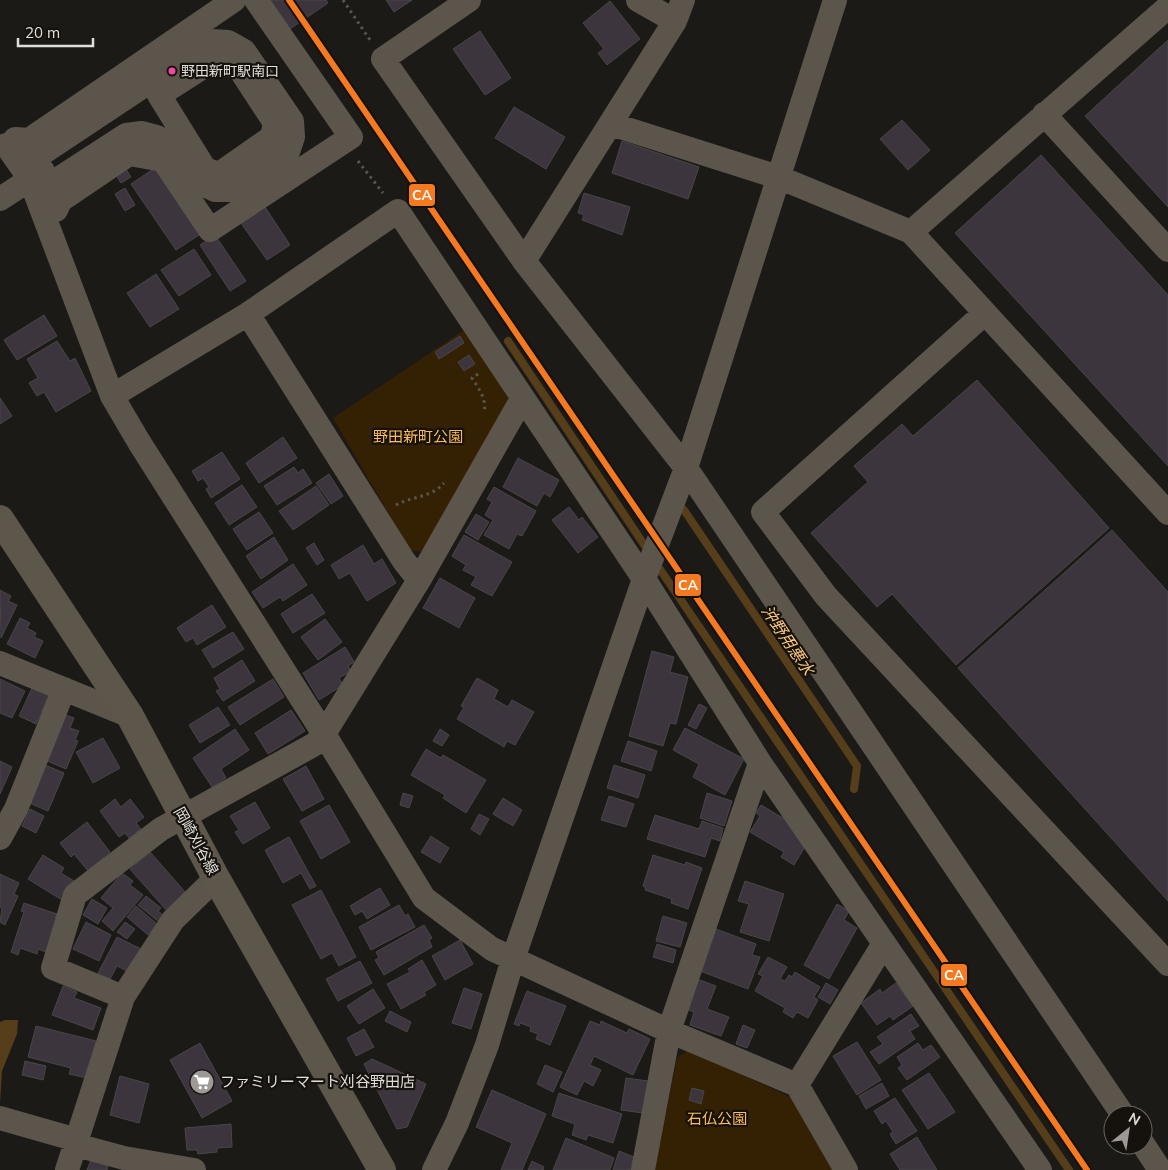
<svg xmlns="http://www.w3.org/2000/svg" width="1168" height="1170" viewBox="0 0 1168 1170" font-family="Mulish,'Noto Sans JP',sans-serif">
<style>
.green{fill:#342103}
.water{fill:#563e1a}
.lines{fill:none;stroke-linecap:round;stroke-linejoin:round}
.stream{stroke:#563e1a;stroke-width:8}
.building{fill:#3c353e;stroke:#484646}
.path{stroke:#59564f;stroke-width:3;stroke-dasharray:2.5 4;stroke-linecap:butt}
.minor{stroke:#5b554c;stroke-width:24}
.major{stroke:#5c564b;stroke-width:28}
.rail-1-casing{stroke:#15110c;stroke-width:10}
.rail-1{stroke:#f47921;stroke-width:6}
.bus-dot{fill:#f346a5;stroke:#15110c;stroke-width:2}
.labels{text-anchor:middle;stroke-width:4.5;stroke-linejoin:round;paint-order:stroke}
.bus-label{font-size:14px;fill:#e1deda;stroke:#15110c;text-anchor:start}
.park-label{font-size:15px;fill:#ffbc57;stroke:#15110c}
.street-label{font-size:15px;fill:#e1deda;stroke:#15110c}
.poi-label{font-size:15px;fill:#e1deda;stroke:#15110c;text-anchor:start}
.water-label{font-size:16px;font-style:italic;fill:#fac57a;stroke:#15110c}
.line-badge{stroke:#15110c;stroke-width:2}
.badge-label{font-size:14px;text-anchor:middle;font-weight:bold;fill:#fff}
</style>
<rect width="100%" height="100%" fill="#1c1a17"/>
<!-- green -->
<path class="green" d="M464,330L511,401L423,552L410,550L333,418Z
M689,1050L790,1097L834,1170H655L677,1058Z"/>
<!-- water -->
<path class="water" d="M5,1020H18L17,1034L2,1071L0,1103V1022Z"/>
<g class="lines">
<!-- stream -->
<path class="stream" d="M508,341L649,552
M684,510L857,766L854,789
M655,562L1069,1170"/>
</g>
<!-- building -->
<path class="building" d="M262,0H326L328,3L284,33Z
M386,0H412L394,12Z
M610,1L640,39L607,65L598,53L604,49L583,23Z
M480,31L511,78L485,95L453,49Z
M1168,40V207L1085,116Z
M514,107L565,137L546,169L495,138Z
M902,120L930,150L908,170L880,139Z
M622,141L699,167L688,199L612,173Z
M1041,155L1168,295V466L955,233Z
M122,163L131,177L121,183L112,169Z
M161,164L205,231L176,250L131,184Z
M125,188L135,205L125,211L115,194Z
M584,193L630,207L622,235L582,220L584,215L578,213Z
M265,207L290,245L267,260L241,223Z
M215,235L246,281L230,291L200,245Z
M194,249L211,275L179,296L161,270Z
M156,274L179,309L150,327L127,293Z
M44,315L57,336L17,360L4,340Z
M460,336L464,343L439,359L435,352Z
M57,341L70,361L75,358L91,391L56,412L44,392L37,396L29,383L38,378L27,359Z
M469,355L475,364L464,371L458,362Z
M977,380L1109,528L956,665L892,594L877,607L811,533L868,482L854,466L902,424L913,436Z
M0,398L12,416L0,424Z
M283,437L297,458L259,483L246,463Z
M222,452L240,479L211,498L206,489L209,487L203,478L198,481L192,471Z
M518,458L559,480L550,497L544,493L537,506L503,487Z
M294,467L298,473L303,469L312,483L277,505L264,486Z
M329,474L343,496L331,504L316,483Z
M242,485L257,507L229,525L215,503Z
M316,486L329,505L293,530L279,511Z
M494,487L536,511L522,536L517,534L509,549L484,535L493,520L485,515L492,502L487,499Z
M569,507L579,520L582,517L598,537L578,553L552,520Z
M259,512L273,533L247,550L233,529Z
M476,514L489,522L478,540L465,532Z
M1112,530L1168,592V901L958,668Z
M464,535L512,562L492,596L471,585L476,577L463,570L466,565L452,556Z
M274,537L288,560L261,579L246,556Z
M314,543L324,560L317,565L306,548Z
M363,545L374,564L382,559L396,583L367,601L350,573L339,579L331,565Z
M293,564L307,585L283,601L280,597L263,608L252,592Z
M440,578L475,598L459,628L423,608Z
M0,590L11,596L8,601L17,605L1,638Z
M312,594L325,613L293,633L281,614Z
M212,605L226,627L197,645L193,638L186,642L177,628Z
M20,618L30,623L27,628L36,633L34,637L43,641L35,658L7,644Z
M325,619L342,642L318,660L301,637Z
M233,632L244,649L213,668L202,650Z
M345,647L354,662L348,666L351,671L339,678L343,685L319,700L303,673Z
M652,651L674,657L670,672L688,677L676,724L670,723L663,746L629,736Z
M242,660L255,681L223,701L216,691L220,689L214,678Z
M477,678L498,690L494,699L508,707L512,700L534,712L515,745L507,741L504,747L457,719L464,707L461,706Z
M0,679L25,691L12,718L0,713Z
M273,679L284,697L240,725L228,707Z
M32,688L49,695L36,724L19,716Z
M699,704L707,708L696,729L688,725Z
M218,707L230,725L200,743L189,725Z
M291,710L305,731L268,754L255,733Z
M63,714L74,718L70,728L79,731L75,740L78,741L66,769L45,760Z
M685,728L744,759L725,795L693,777L699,764L673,750Z
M235,729L249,750L221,769L226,778L212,787L193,758Z
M440,729L449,735L442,746L433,741Z
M103,738L120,768L93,783L76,752Z
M628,741L657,751L651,771L621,761Z
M426,749L441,758L443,755L486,780L466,813L443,798L445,795L411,775Z
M0,761L12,767L0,794Z
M45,765L64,773L48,811L29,803Z
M614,765L645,775L638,798L607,788Z
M306,766L324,799L302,811L283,779Z
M403,793L413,796L409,808L400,805Z
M707,793L732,801L724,826L700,818Z
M609,796L634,804L626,827L601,820Z
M503,798L522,810L513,826L493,814Z
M115,799L121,807L130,799L144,817L136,823L141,829L129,838L125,833L119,837L100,811Z
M255,802L270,828L243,844L235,832L239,830L230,816Z
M329,805L350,842L321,859L300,821Z
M761,805L788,821L806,845L794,865L781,857L784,852L750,832L760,816L756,813Z
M30,809L44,816L36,833L22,826Z
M479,814L489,819L480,835L471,829Z
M655,815L699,829L702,821L723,828L720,841L711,838L705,857L647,839Z
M87,822L110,852L88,871L74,854L71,857L60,843Z
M431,836L449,848L440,863L421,852Z
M289,837L316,886L310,889L301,873L283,883L265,850Z
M150,852L186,893L167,911L130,869Z
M43,855L64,868L61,873L74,881L62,900L28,879Z
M653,855L685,865L686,862L702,868L688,909L671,903L672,899L645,890L646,888L643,886Z
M122,873L133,881L130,885L143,895L113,931L102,921L113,908L101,898Z
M0,874L19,883L14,894L18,896L5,925L0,922L2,908L0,907Z
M745,881L784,894L769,941L740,932L749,904L738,901Z
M380,888L390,905L367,919L362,911L355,915L350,906Z
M321,890L356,957L339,966L332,953L321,959L292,905Z
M146,896L161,908L158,911L164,916L159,922L138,905Z
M92,899L107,908L98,924L83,915Z
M24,903L57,914L55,918L61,920L49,953L38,949L37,954L20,948L18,955L11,952L24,912L21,911Z
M837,904L849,911L844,920L857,928L829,979L804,965Z
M399,905L405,916L408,914L415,927L371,950L359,927Z
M136,906L157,924L148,935L127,917Z
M663,916L687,923L680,947L656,941Z
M86,922L111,935L99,961L73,949Z
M125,922L135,929L127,939L117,932Z
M424,925L432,938L429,940L432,947L384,975L375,960L379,958L376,952Z
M716,929L756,944L752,955L760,957L748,989L700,971Z
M117,937L141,949L129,972L117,966L110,979L98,973Z
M460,940L473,964L445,980L432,956Z
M657,944L676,950L673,963L653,957Z
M768,957L787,967L780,979L785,981L789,975L792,977L795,972L820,987L814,997L818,1000L808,1018L797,1012L793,1018L783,1012L785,1008L755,991L763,976L758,974Z
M422,960L436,985L424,992L426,995L401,1009L387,984L410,972L408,969Z
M360,961L372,983L338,1001L326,979Z
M697,979L716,986L707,1009L729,1017L721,1036L690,1025L694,1012L686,1009Z
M826,983L838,990L830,1004L818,997Z
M896,983L913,1006L893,1020L890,1016L877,1025L861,1003L880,989L882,993Z
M63,986L77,992L74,998L101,1008L93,1030L52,1015Z
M464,988L482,994L471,1029L452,1023Z
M373,989L385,1008L359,1024L347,1006Z
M527,991L566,1006L550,1045L536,1039L538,1034L530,1031L531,1027L520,1023L519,1026L514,1024Z
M390,1011L411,1022L407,1032L385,1021Z
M911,1014L919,1026L910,1031L915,1039L879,1064L870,1052L883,1044L877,1037Z
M590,1021L600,1025L601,1021L627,1033L629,1029L650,1039L633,1075L594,1056L590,1065L601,1070L593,1086L584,1081L577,1095L560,1087Z
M743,1025L755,1030L747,1048L736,1044Z
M36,1026L96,1041L87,1078L69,1074L71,1068L28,1057Z
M364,1029L374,1047L356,1056L347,1038Z
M857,1042L881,1080L857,1095L833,1056Z
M200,1043L232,1101L202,1118L170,1060Z
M918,1043L923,1050L931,1045L940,1057L907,1080L898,1068L902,1065L897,1057Z
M372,1059L426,1084L407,1127L397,1129L364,1064Z
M25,1061L46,1066L43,1080L22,1075Z
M545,1065L562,1072L553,1092L537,1084Z
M929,1073L955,1112L928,1129L902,1090Z
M120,1076L149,1084L139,1123L110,1115Z
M626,1078L648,1081L643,1113L621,1110Z
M882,1083L889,1096L866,1109L859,1096Z
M692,1088L704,1091L701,1104L689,1100Z
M492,1090L546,1114L522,1170H501L512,1143L476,1127Z
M559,1093L622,1114L613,1143L588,1135L586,1140L572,1135L575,1124L552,1116Z
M895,1098L917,1131L896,1144L890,1134L893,1132L886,1121L882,1124L874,1111Z
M231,1124L232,1147L217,1148V1152L198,1154L197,1150H187L185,1128Z
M917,1137L937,1170H900L890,1154Z
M566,1138L614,1158L610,1170H553Z
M619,1151L634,1157L630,1170H613Z
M91,1160L108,1166L107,1170H87Z
M532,1161L544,1167L543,1170H528Z"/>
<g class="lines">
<!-- path -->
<path class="path" d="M343,0L370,40
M358,161L383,193
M478,374L472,378C479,389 487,399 484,413
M396,505C412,496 431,498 444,483"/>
<!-- minor -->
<path class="minor" d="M234,0L29,140L15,139C21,148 26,157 38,156L211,41L228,42L244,51L292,121L293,137L288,152L231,190H215L195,180L172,145L157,137L142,133L126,135L52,183L50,193L56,210L61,200L129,154L163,160L210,230L351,137L256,0
M469,0L383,59L524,261L686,468L1123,1115
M638,0L675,21
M159,95L205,169L219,174L272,137L275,123L239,68L214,60L161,94
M1044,114L1168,250
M611,124L778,177L911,232L1168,513
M6,145L30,179L112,396L139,442L324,734L424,898L492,949L669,1031L797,1085L883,945
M0,199L43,171
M911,232L1168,7
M524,261L675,21L683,0
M985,313L763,512L826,596L1168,964
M248,314L404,561L419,580
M112,396L248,314L398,211L644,579L760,763L1040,1170
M0,663L130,716
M0,838L16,809L64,689
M123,997L53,968L75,895L161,829L315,744L324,734L419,580L522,399
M797,1085L846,1170
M0,1118L77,1140
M1143,1144L1160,1170
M76,1145L124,1158L194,1170
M67,1170L123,997L173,920L216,878
M434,1170L457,1123L487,1045L513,959L644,579L686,468L835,0
M643,1170L669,1031L760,763"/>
<!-- major -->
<path class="major" d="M0,519L130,716L216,878L382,1170"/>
<defs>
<path id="rail-1" d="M289,0L1087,1170"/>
</defs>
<!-- rail-1 casing -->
<use href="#rail-1" class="rail-1-casing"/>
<!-- rail-1 -->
<use href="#rail-1" class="rail-1"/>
</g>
<!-- icons -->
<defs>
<symbol id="supermarket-disc" viewBox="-11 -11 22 22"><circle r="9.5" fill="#9c9996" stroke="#15110c"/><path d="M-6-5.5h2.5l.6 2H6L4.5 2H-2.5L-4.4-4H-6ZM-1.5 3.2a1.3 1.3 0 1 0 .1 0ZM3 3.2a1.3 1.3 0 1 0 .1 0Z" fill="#fff"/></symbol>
</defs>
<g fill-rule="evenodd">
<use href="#supermarket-disc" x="188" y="1068" width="28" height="28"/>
</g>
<!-- markers -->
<circle class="bus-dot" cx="172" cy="71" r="4.5"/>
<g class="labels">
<!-- bus labels -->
<g class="bus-label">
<text x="181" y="76">野田新町駅南口</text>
</g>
<!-- park labels -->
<g class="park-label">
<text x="418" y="442">野田新町公園</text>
<text x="717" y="1124">石仏公園</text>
</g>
<!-- street labels -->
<g class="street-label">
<text transform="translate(196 841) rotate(61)" y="5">岡崎刈谷線</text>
</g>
<!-- poi labels -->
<g class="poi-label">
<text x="220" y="1087">ファミリーマート刈谷野田店</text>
</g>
<!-- water labels -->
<g class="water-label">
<text transform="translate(788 640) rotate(56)" y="6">沖野用悪水</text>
</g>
</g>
<g class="line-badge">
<rect x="408" y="183" width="28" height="24" rx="5" fill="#f47921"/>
<rect x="674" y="573" width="28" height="24" rx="5" fill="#f47921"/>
<rect x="940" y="963" width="28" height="24" rx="5" fill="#f47921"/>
</g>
<g class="badge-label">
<text x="422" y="200">CA</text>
<text x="688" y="590">CA</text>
<text x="954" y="980">CA</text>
</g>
<!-- north arrow -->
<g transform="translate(1128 1130) rotate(30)"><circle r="24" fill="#15110c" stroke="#67635e"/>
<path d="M0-4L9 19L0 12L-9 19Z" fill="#9c9996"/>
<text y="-8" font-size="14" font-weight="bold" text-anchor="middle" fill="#e1deda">N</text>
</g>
<!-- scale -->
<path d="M18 38v8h75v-8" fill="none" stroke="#e1deda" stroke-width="2.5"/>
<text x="25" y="38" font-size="15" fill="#e1deda" stroke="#15110c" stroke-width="4" paint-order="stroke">20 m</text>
</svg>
